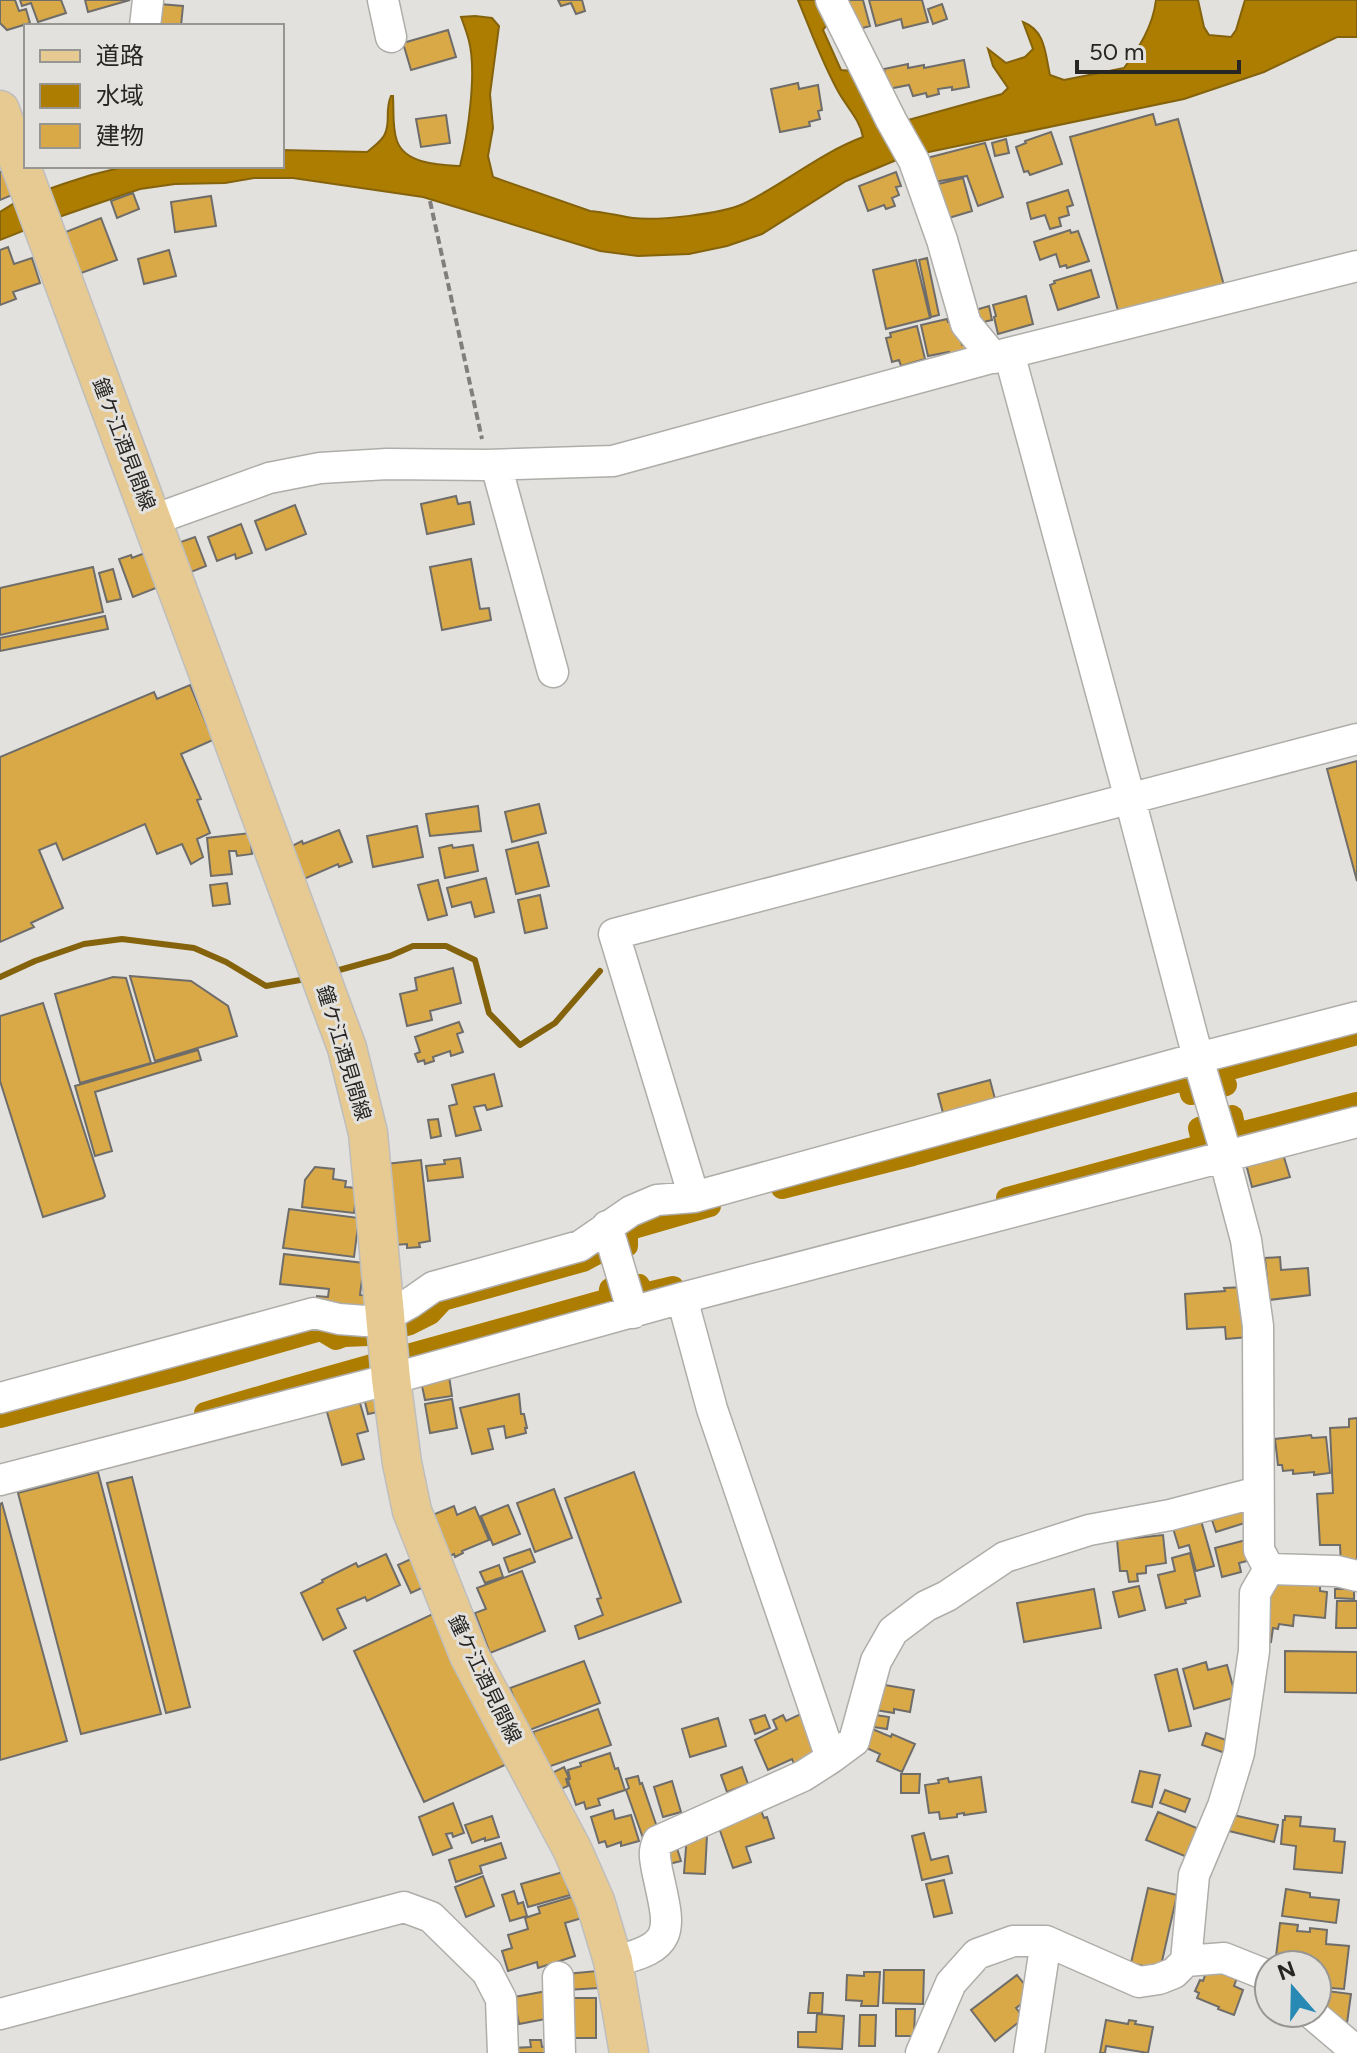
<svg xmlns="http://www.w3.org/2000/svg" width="1357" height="2053" viewBox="0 0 1357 2053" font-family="Figtree,'Noto Sans JP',sans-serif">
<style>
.water{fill:#ac7d01;stroke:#84630c;stroke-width:2}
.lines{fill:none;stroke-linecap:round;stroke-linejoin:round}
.stream{stroke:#84630c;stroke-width:6}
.canal{stroke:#ac7d01;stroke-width:22}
.building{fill:#daa947;stroke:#6f6d6a;stroke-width:2}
.minor-casing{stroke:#afada9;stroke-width:33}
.major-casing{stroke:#bebebe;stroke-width:41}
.path{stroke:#817f7d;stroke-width:4;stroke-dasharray:8 4;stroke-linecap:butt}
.minor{stroke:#fff;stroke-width:30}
.major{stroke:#e7ca91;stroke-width:38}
.labels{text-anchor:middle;stroke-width:6;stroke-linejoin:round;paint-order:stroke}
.street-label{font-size:20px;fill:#272625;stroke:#e3e1dd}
</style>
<rect width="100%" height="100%" fill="#e3e1dd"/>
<!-- water -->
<path class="water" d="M798,0H819L830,21L823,30L841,70L852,71V76L875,122L883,127L1002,94L1008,88L993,66L988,49L1006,63L1025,57L1033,49L1023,22C1046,31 1045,54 1050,75L1064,80L1124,68C1139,48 1153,26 1156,0H1198L1204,27L1209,35L1231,37L1236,30L1245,0H1357V37H1337L1264,72L1184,99L919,154L894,161L846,181L762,234L727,246L689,254L638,256L600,251L423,197L293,178H254L225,183L175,184L140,189L53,219L0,240V212L21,199L63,184L91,175L127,166H282V150L367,152C373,147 384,140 386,131C390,119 385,110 391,96H393C394,110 392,128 397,141C405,164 440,165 460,166C468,134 477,73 469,41C467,33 464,25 461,17L475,16L492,18L499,26L490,94L493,128L488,156L493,177L590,211C605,212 618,216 633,218C658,221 721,214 743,204C784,184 820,153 863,137C860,120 847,107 839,93C822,63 811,31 798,0Z"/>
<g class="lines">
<!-- stream -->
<path class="stream" d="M332,972L390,956L413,946H446L475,960L489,1013L520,1045L555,1023L600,971
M0,977L35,961L84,944L122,939L194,948L226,962L266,986L306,979"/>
<!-- canal -->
<path class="canal" d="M782,1188L913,1155L1187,1079L1191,1094L1226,1085L1220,1072L1357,1034
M1007,1198L1203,1145L1199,1128L1232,1116L1236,1134L1357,1103
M205,1413C339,1373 475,1337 609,1299L610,1289L639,1285L644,1294L673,1287
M0,1417L184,1369L321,1330L336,1339L344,1336L368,1335L410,1324L430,1314L443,1300L583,1261L596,1254L627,1246V1230L710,1206"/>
</g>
<!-- building -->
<path class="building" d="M0,0H15L19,11L26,9L30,23L7,30L0,23Z
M20,0H61L66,13L38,22L31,3L22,6Z
M85,0H130L88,12Z
M558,0H582L585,11L576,14L571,3L561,6Z
M842,0H863L870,26L855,30Z
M869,0H922L928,22L903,28L901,19L876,26Z
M159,4L183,6L181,26H156Z
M942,4L947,19L933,24L928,9Z
M448,30L456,57L411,70L403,43Z
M964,60L969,87L952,90V87L938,89L939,94L927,97L926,93L913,96L909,85L888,89L884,69L908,64V68L924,65V68Z
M798,83L799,89L818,85L822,110L818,111L820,119L809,122L810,126L780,132L771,89Z
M1153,114L1156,125L1178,119L1225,289L1120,318L1070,137Z
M446,115L450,143L421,147L416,119Z
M1051,132L1062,164L1030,175L1028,171L1024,172L1016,147L1026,143L1025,141Z
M1006,139L1009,153L995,156L992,143Z
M985,143L1003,197L978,206L967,176L929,183L923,159Z
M8,169L17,193L0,200V172Z
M896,172L901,186L896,187L899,195L892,198L895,206L886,209L884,205L868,211L859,186Z
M963,178L972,211L942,220L930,186Z
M1068,190L1073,205L1067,207L1069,215L1059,218L1061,226L1050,229L1045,215L1031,219L1027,203Z
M133,193L139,209L117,218L111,201Z
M211,196L216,226L175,232L171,202Z
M101,218L117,260L73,276L58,235Z
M1070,230L1071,233L1078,231L1089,261L1067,268L1066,265L1060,267L1056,254L1040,260L1034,242Z
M8,247L14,264L32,258L40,283L13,292L16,299L0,305V250Z
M169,250L176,276L144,284L138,259Z
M927,258L939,315L931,317L919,260Z
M916,260L930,318L886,329L873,270Z
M1091,270L1099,297L1058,310L1050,285L1055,283L1054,281Z
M1026,296L1033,324L998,334L994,317L996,316L993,305Z
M989,306L992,320L975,324L972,311Z
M947,319L948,322L956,320L962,345L968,343L970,353L950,358L949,352L928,356L921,325Z
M917,326L925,359L901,366L899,360L892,362L886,338L891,337L890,333Z
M456,496L458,504L470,502L474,524L427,534L421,504Z
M295,505L306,534L266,550L255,521Z
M241,524L252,553L236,559L235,554L217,561L208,537Z
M195,537L206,566L186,574L175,544Z
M145,553L166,584L133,597L119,559L131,555L132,558Z
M471,559L480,609L489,608L491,620L442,630L430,567Z
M93,567L103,612L0,635V588Z
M113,569L121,599L107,602L99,573Z
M105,616L108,629L0,651V638Z
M190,685L213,740L181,754L201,799L197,800L210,833L197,839L203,857L191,864L182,844L157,854L145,824L63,860L56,843L39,850L63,908L31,923L34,927L0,942V757L154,692L157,699Z
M1357,761V881L1327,769Z
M539,804L546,833L512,842L505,812Z
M478,806L481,831L430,836L426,814Z
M417,826L423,857L373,867L367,836Z
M339,830L352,862L339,867L338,864L304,879L292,846L302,841L303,844Z
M250,833L252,854L237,856L236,851H229L232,874L211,876L207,838Z
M538,842L549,886L516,894L506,850Z
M452,845L453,848L473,845L478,871L445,878L439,848Z
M486,878L494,912L475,917L471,902L452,907L447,888Z
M438,880L447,915L428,920L418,885Z
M227,883L230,904L213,906L210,885Z
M540,895L547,928L525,933L518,900Z
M453,968L461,1003L430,1011L432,1020L407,1026L400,994L417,990L415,978Z
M130,976L191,981L228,1006L237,1036L155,1061Z
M113,977L126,978L151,1063L80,1083L55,994Z
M43,1003L105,1196L103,1198L43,1217L0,1081V1016Z
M459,1022L463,1032L457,1034L463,1052L451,1056L450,1051L433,1057L434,1061L425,1064L424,1060L418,1062L415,1054L420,1052L415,1037Z
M198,1050L201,1060L95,1092L112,1151L95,1156L75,1086Z
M494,1074L502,1106L487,1110L485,1105L474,1107L481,1130L456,1136L449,1106L457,1104L452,1085Z
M990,1080L995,1099L943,1113L938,1094Z
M438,1119L441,1136L431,1138L428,1120Z
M1283,1154L1290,1177L1252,1187L1246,1164Z
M460,1158L463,1177L428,1181L426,1166L445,1164L444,1160Z
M421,1160L430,1241L419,1243L420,1247L407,1248V1244L395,1245L386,1164Z
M315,1167L334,1169L333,1179L346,1181L345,1187L357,1188L354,1213L302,1207L305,1180Z
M289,1209L359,1218L354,1257L283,1248Z
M284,1254L364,1263L360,1295L367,1296L366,1308L316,1303L317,1296L328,1297L329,1289L280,1284Z
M1280,1257L1281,1270L1308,1268L1310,1295L1269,1300L1265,1258Z
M1246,1287L1249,1337L1226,1339L1225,1327L1187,1329L1185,1294L1225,1291L1224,1288Z
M449,1376L452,1396L425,1400L421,1381Z
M375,1387L378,1412L368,1414L362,1390Z
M519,1394L521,1414H524L527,1428H525L526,1433L506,1438L504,1426L488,1429L493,1449L472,1454L460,1408Z
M358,1396L368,1431L357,1434L364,1459L342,1465L325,1405Z
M452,1399L457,1428L430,1433L425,1404Z
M1357,1418V1566L1341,1564L1340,1545H1320L1317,1494L1333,1493L1330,1428L1349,1427V1419Z
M1311,1435L1312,1438L1326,1437L1330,1473L1314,1475V1472L1293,1474V1470L1283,1471L1282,1465H1278L1275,1439Z
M98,1472L161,1714L81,1734L18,1493Z
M634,1472L681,1602L579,1639L575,1626L603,1615L597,1599L601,1598L565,1498Z
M132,1477L190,1707L166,1713L107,1483Z
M554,1489L572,1538L535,1552L517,1503Z
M2,1503L67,1741L0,1760V1504Z
M508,1505L520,1534L493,1545L481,1516Z
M454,1506L457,1515L475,1507L489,1540L462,1551L463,1553L455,1557L454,1554L448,1557L430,1516Z
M1247,1509L1251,1521L1216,1532L1212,1520Z
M1200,1517L1214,1566L1196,1571L1189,1545L1179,1548L1172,1525Z
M1163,1535L1166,1563L1146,1566V1573L1137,1574L1138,1581L1129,1582L1127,1571H1120L1117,1540Z
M1246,1540L1251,1560L1239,1563L1241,1572L1222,1577L1215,1548Z
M530,1549L535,1562L509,1572L504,1558Z
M1190,1553L1200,1596L1185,1600L1186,1603L1166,1608L1158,1575L1175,1571L1172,1558Z
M386,1554L400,1585L367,1601L365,1597L337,1609L346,1628L323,1640L301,1593L323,1582L322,1580L356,1563L358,1567Z
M413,1558L426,1586L411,1593L398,1565Z
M499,1565L503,1577L485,1583L480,1572Z
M522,1571L545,1631L490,1653L475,1613L486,1609L477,1588Z
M1276,1581L1320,1585V1591L1327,1592L1325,1618L1294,1615L1293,1626L1279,1624L1278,1629L1273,1628L1271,1642L1259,1640L1264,1586Z
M1139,1586L1145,1610L1119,1617L1113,1592Z
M1094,1589L1101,1628L1024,1642L1017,1603Z
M1335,1589H1354V1599L1335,1598Z
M1337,1601H1357V1628H1336Z
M437,1612L507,1764L424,1802L354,1651Z
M1285,1651L1357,1652V1693L1285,1692Z
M584,1661L600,1703L527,1731L510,1688Z
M1206,1662L1208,1670L1227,1665L1236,1697L1194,1709L1183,1669Z
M1177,1669L1191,1726L1169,1731L1155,1675Z
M879,1684L914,1690L910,1712L894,1709V1713L875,1710Z
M598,1709L611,1745L545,1768L533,1732Z
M803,1713L820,1751L796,1769L792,1759L768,1770L755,1740L777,1729L773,1720L783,1715L786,1721Z
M869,1714L889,1717L887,1729L867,1726Z
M765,1715L770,1728L755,1734L750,1720Z
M718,1718L726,1746L690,1757L682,1729Z
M870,1728L891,1737L892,1734L915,1744L902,1772L877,1761L880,1754L862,1746Z
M1206,1733L1229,1741L1225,1753L1202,1745Z
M610,1753L615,1769L618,1768L625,1790L598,1799L600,1805L586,1809L584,1802L576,1805L568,1780L570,1779L568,1770L581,1766L580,1763Z
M564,1767L569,1778L566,1779L568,1786L556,1791L548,1775Z
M742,1767L748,1784L727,1792L721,1775Z
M1140,1771L1160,1775L1152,1807L1132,1802Z
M901,1774H920L919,1793H901Z
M638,1776L640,1784L642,1783L659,1833L643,1838L626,1790L629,1788L626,1779Z
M981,1777L986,1812L964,1815V1813L957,1814V1817L940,1819L939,1812L929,1813L925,1785L939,1783L938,1780L948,1778L949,1782Z
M672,1781L681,1812L663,1817L654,1787Z
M1165,1790L1190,1799L1185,1812L1160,1803Z
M453,1803L464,1833L453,1837L452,1833L446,1834L452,1848L433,1855L419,1817Z
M760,1808L764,1818L767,1817L774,1838L746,1847L751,1862L733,1868L717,1822Z
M613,1810L615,1819L631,1815L639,1841L621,1846V1842L607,1847L605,1841L599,1843L591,1817Z
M1158,1812L1199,1829L1187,1857L1146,1840Z
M1233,1815L1278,1825L1274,1842L1229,1831Z
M492,1816L499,1837L485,1841V1838L472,1843L465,1825Z
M1285,1816L1301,1817L1300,1826L1335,1829L1334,1841L1345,1842L1342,1873L1294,1869L1296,1846L1281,1844L1283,1820H1285Z
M924,1833L931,1860L948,1856L952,1873L922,1880L912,1836Z
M687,1835H707L705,1874L684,1873Z
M501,1843L506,1858L480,1866L482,1873L456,1882L449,1860Z
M676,1845L681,1861L665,1865L661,1849Z
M563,1872L570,1895L528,1907L521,1884Z
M483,1876L494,1906L466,1917L455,1887Z
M944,1880L952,1913L934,1917L926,1884Z
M1148,1888L1177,1895L1160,1970L1131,1963Z
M1286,1889L1310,1893V1897L1339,1900L1336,1923L1282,1916Z
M514,1891L518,1904L523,1902L527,1916L510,1921L502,1895Z
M575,1896L582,1918L565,1923L575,1956L538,1968L537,1962L508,1971L502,1951L512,1948L508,1935L528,1929L525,1918L540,1913L538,1907Z
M1280,1923L1298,1925L1297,1931L1310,1932V1928L1327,1930L1326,1944L1349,1946L1344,1989L1317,1987V1965H1275Z
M1209,1964L1238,1975L1234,1986L1243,1990L1234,2015L1218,2009L1219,2007L1197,1998L1199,1993L1195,1991L1200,1980L1203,1981Z
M884,1970H924L923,2004L883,2003Z
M597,1971L598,1988L567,1990L566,1974Z
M864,1972H880L878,2006H861L862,2001L846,2000L847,1975L864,1976Z
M1017,1975L1033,1995L1016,2008L1024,2018L995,2041L971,2010Z
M547,1991L551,2018L519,2024L514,1997Z
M1327,1991L1351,1994L1347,2023L1327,2011Z
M810,1993H823L822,2013H808Z
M565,1998H596V2038H565Z
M896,2009H915L914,2036H896Z
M817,2014L844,2016L842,2049L798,2047V2032H816Z
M860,2015H876L875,2046H859Z
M1106,2020L1128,2024L1129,2020L1136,2021L1135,2024L1153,2027L1148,2053L1106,2046L1105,2053H1100Z
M530,2040H541L542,2047L551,2046L552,2053H513V2048L531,2047Z"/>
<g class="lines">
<defs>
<path id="minor" d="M383,0L391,37
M831,0L891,120L914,161L942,240L966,324L994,358
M145,26L148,0
M1009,353L1130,799L1201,1069L1223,1143L1224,1157L1246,1240L1258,1326L1259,1550L1269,1569
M496,465L553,672
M153,520L269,478L320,468L387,464L487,465L613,461L1009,353L1357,266
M694,1197L614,934L1357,739
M607,1226L633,1313
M682,1298L712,1409L831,1758L854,1741L876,1661L893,1631L926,1606L947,1596L1005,1557L1089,1530L1170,1515L1258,1492
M0,1398L314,1313L339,1319L365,1321L385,1317L410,1303L433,1287L580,1246L631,1211L657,1200L694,1197L1198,1058L1357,1017
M0,1480L391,1379L682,1298L1357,1122
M1269,1569L1337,1571L1357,1576
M613,1961C680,1947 669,1927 657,1870C655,1858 653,1852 658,1841L803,1776L831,1758
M1186,1961L1224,1958L1264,1974L1269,1978
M558,1977L560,2053
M1311,2013L1357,2052
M0,2014L404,1907L431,1917L487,1972L501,1999L503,2053
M921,2053L951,1983L977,1954L1013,1941H1046L1139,1982L1159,1979L1174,1973L1186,1961L1194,1875L1223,1806L1239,1753L1254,1651L1255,1593L1269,1569
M1029,2053L1046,1941"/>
<path id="major" d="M0,110L347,1048L368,1133L391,1379L402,1463L412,1511L469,1655L572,1849L595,1901L613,1961L629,2053"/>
</defs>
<!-- minor casing -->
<use href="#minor" class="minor-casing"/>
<!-- major casing -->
<use href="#major" class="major-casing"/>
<!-- path -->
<path class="path" d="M430,201L482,439"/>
<!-- minor -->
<use href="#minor" class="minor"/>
<!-- major -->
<use href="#major" class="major"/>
</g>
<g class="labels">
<!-- street labels -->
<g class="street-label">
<text transform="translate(124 444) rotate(69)" y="7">鐘ケ江酒見間線</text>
<text transform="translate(344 1053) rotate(73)" y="7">鐘ケ江酒見間線</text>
<text transform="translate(485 1679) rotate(64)" y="7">鐘ケ江酒見間線</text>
</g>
</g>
<!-- legend -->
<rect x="24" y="24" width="260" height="144" fill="#e3e1dd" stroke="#989693" stroke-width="2"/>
<rect x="40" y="50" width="40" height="12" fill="#e7ca91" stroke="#989693" stroke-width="2"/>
<text x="96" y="64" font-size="24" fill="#272625">道路</text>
<rect x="40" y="84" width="40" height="24" fill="#ac7d01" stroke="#989693" stroke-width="2"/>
<text x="96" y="104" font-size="24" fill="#272625">水域</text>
<rect x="40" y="124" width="40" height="24" fill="#daa947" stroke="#989693" stroke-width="2"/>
<text x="96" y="144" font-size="24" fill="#272625">建物</text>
<!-- north arrow -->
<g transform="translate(1293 1989) rotate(340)"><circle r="38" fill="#e3e1dd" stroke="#989693" stroke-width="2"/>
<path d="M0-6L14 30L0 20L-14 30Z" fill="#2889b4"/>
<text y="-12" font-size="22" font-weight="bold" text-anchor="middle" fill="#272625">N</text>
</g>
<!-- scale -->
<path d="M1077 60v12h162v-12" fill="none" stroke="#272625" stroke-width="4"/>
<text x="1089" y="60" font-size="24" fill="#272625" stroke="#e3e1dd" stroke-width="6" paint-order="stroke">50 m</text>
</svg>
